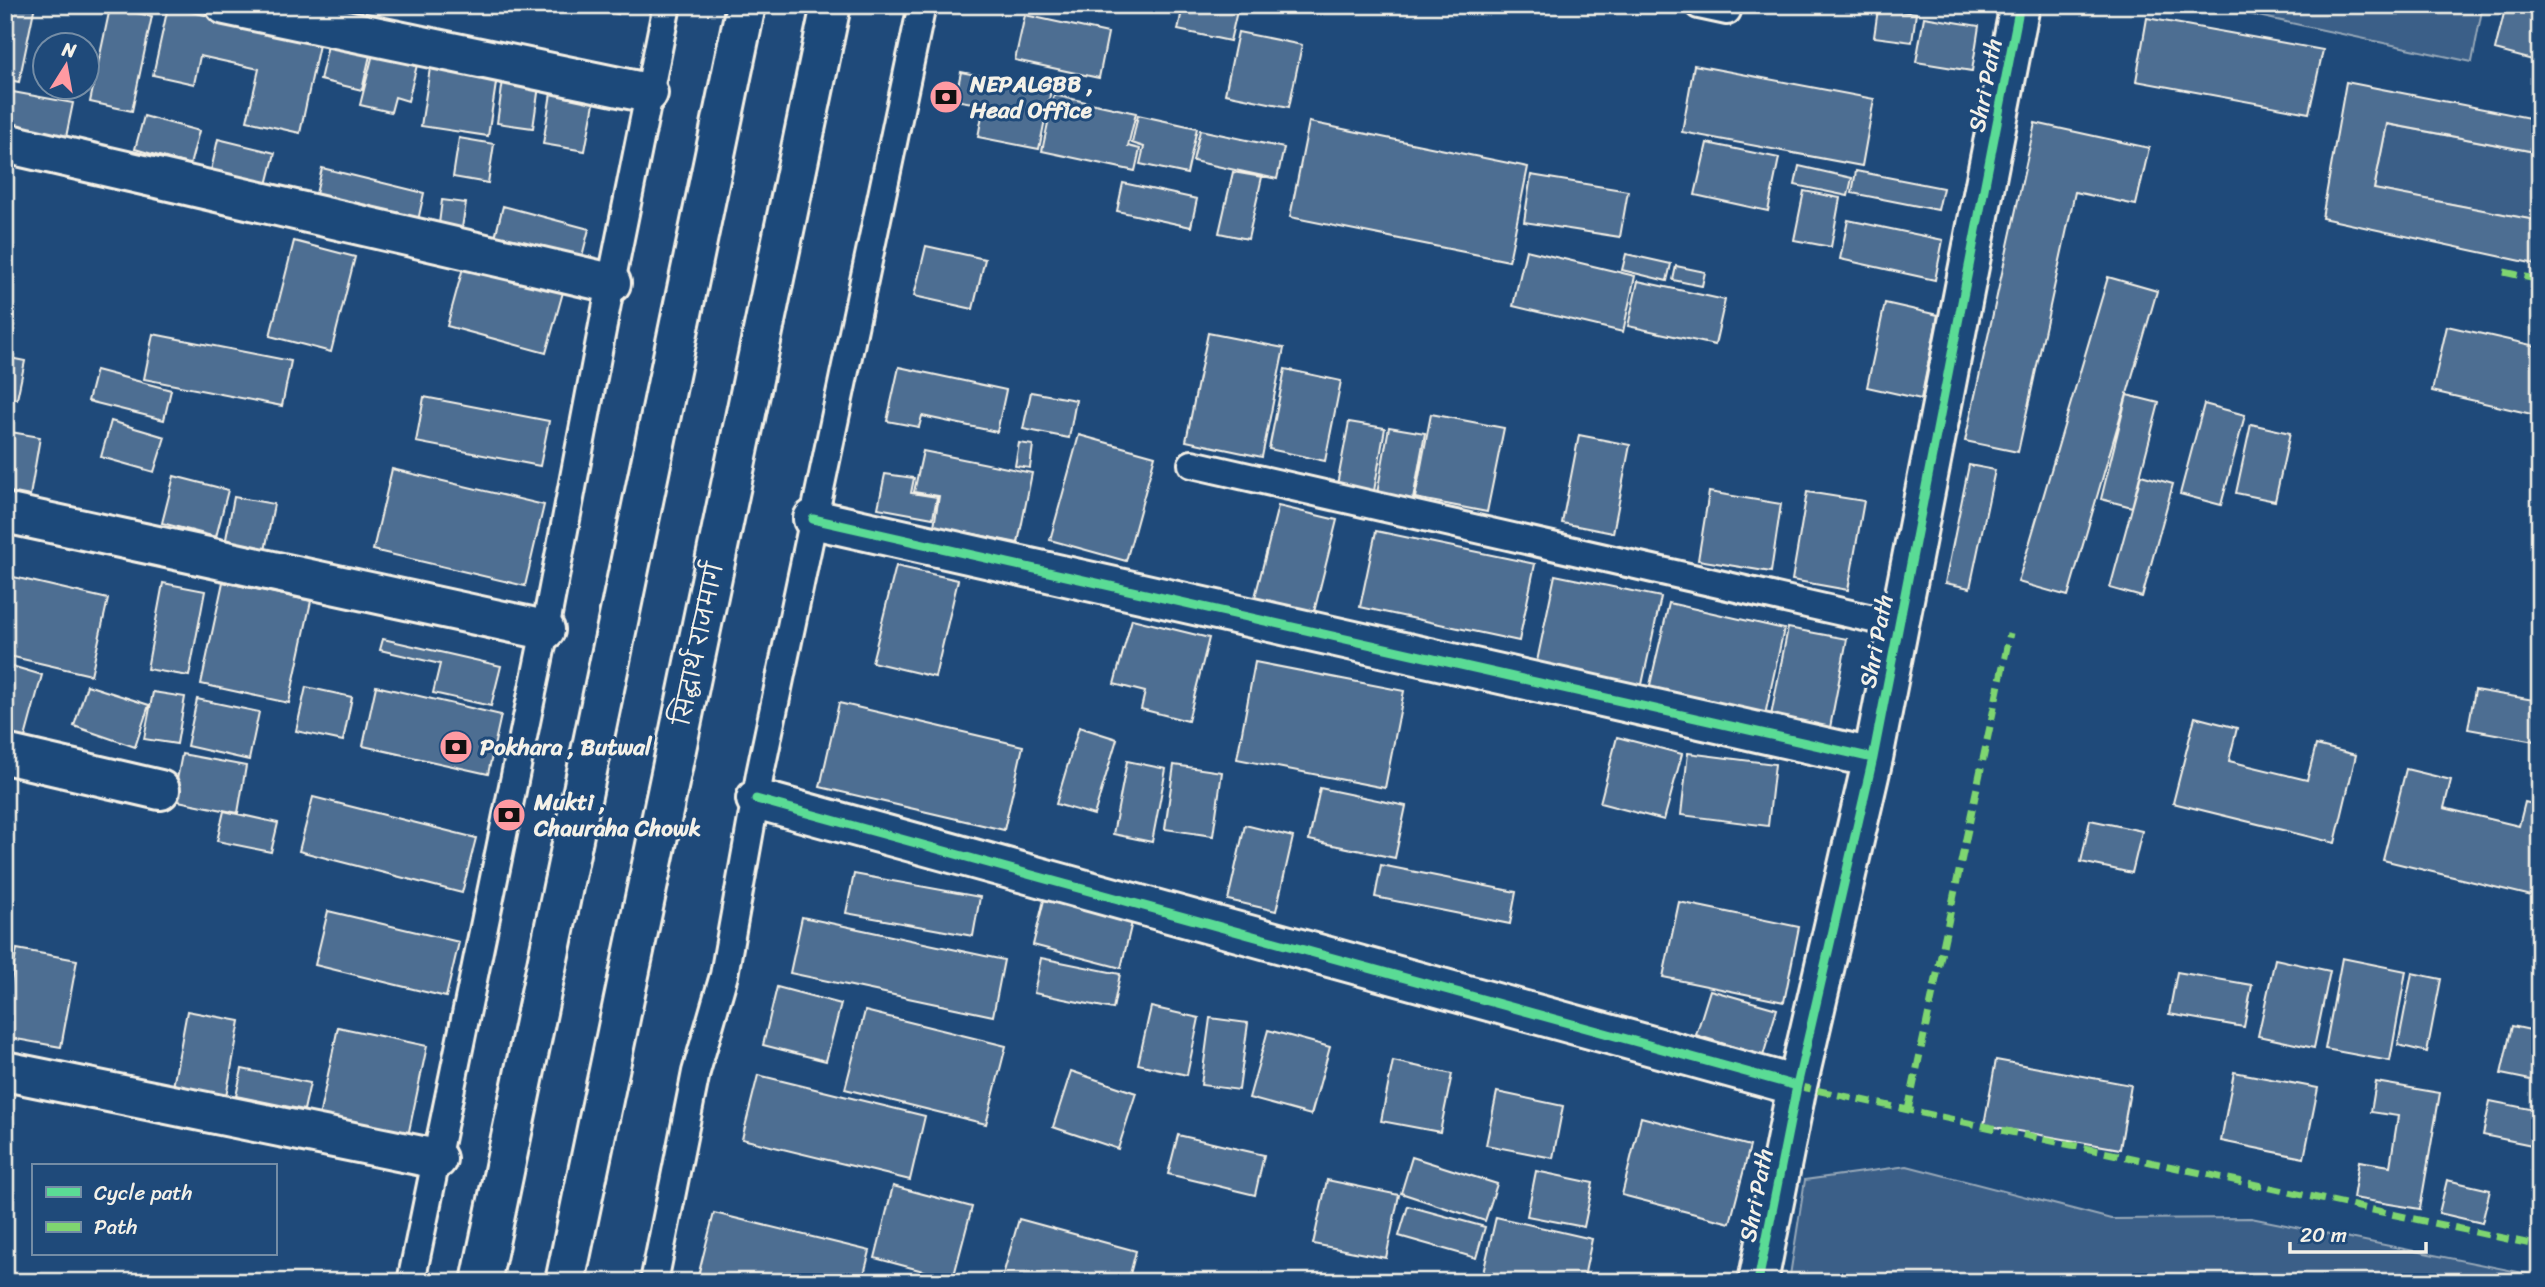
<svg xmlns="http://www.w3.org/2000/svg" width="2545" height="1287" viewBox="0 0 2545 1287" font-family="Sriracha,'Playpen Sans Deva',sans-serif">
<style>
.green{fill:#3a5f88;stroke:#97a8b8;stroke-width:2}
.building{fill:#4d6e92;stroke:#f4f1e8;stroke-width:2}
.lines{fill:none;stroke-linecap:round;stroke-linejoin:round}
.service-casing{stroke:#f4f1e8;stroke-width:32}
.minor-casing{stroke:#f4f1e8;stroke-width:44}
.trunk-casing{stroke:#f4f1e8;stroke-width:44}
.service{stroke:#1f4a7a;stroke-width:26}
.minor{stroke:#1f4a7a;stroke-width:38}
.trunk{stroke:#1f4a7a;stroke-width:38}
.quiet{stroke:#7fd670;stroke-width:7;stroke-dasharray:14 7;stroke-linecap:butt}
.cycleway-casing{stroke:#1f4a7a;stroke-width:13}
.cycleway{stroke:#5adb95;stroke-width:9}
.labels{text-anchor:middle;stroke-width:6;stroke-linejoin:round;paint-order:stroke}
.poi-label{font-size:23px;font-weight:bold;fill:#f4f1e8;stroke:#1f4a7a;text-anchor:start}
.street-label{font-size:23px;fill:#f4f1e8;stroke:#1f4a7a}
</style>
<rect width="100%" height="100%" fill="#1f4a7a"/>
<filter id="ink" filterUnits="userSpaceOnUse"><feTurbulence type="fractalNoise" baseFrequency=".0143" numOctaves="2"/><feDisplacementMap in="SourceGraphic" scale="14" xChannelSelector="R" yChannelSelector="G"/><feConvolveMatrix kernelMatrix="1 2 1 2 8 2 1 2 1" color-interpolation-filters="sRGB"/></filter>
<g filter="url(#ink)">
<!-- green -->
<path class="green" d="M2207,5H2483L2472,62Z
M2387,124L2540,153V221L2374,189Z
M1907,1166L2111,1219L2251,1218L2538,1276L2540,1274V1282H1789L1805,1180Z"/>
<!-- building -->
<path class="building" d="M5,5H35L19,82L5,79Z
M574,5H620L618,14Z
M1183,5H1228L1238,7L1230,41L1178,30Z
M1940,5H1974L1973,10Z
M2506,5H2540V62L2495,50Z
M168,7L320,40L300,133L247,121L259,69L200,56L194,84L153,75Z
M110,8L152,16L132,111L90,102Z
M1878,9L1916,13L1912,42L1874,37Z
M1025,15L1108,33L1099,78L1015,60Z
M1924,17L1979,26L1972,71L1916,62Z
M2147,18L2323,50L2309,113L2136,81Z
M1238,32L1302,45L1289,107L1225,94Z
M329,41L371,51L362,90L320,80Z
M374,50L418,61L408,101L395,97L391,112L360,105Z
M1694,65L1874,99L1862,166L1682,132Z
M430,68L497,77L488,136L421,126Z
M961,72L1051,90L1039,149L978,137L984,105L955,100Z
M504,73L540,79L533,128L497,123Z
M553,80L597,87L585,151L543,144Z
M2346,82L2540,120V153L2387,124L2374,189L2540,221V265L2322,218Z
M13,92L73,103L66,137L6,125Z
M1054,95L1136,113L1128,146L1140,149L1135,171L1042,151Z
M1138,115L1197,128L1187,174L1140,164L1144,147L1132,143Z
M144,116L199,131L190,165L135,149Z
M1309,122L1528,167L1509,261L1290,217Z
M2035,123L2149,148L2136,205L2075,192L2018,452L1965,441Z
M1200,130L1284,148L1277,179L1193,161Z
M459,138L494,144L488,183L453,177Z
M218,139L275,153L264,197L208,184Z
M1707,143L1779,158L1768,211L1695,195Z
M1799,166L1852,178L1848,196L1795,185Z
M322,168L424,193L416,230L313,207Z
M1856,171L1943,188L1938,210L1852,193Z
M1233,172L1262,177L1248,239L1219,233Z
M1531,175L1628,191L1620,237L1524,222Z
M1123,183L1197,199L1191,227L1117,211Z
M1804,191L1840,198L1831,247L1794,240Z
M442,200L466,203L461,234L438,232Z
M503,206L589,229L579,268L493,245Z
M1848,220L1943,240L1935,280L1840,259Z
M294,241L355,257L331,352L270,336Z
M926,246L985,259L973,309L914,296Z
M1526,250L1635,276L1623,332L1513,306Z
M1626,254L1671,264L1667,281L1622,270Z
M466,257L565,285L546,353L447,326Z
M1676,266L1705,272L1702,286L1673,280Z
M2108,277L2157,291L2068,596L2018,582Z
M1638,281L1725,300L1715,345L1628,326Z
M1885,303L1938,315L1921,399L1867,387Z
M2447,326L2540,347V416L2432,391Z
M1208,333L1284,348L1262,457L1186,441Z
M153,334L291,361L282,406L144,379Z
M5,357L25,361L17,399L5,397Z
M899,367L1006,390L997,432L922,416L919,427L887,421Z
M1285,369L1341,381L1325,461L1269,449Z
M96,370L171,390L164,420L88,401Z
M1031,392L1076,400L1069,438L1023,429Z
M2127,395L2159,403L2132,507L2101,499Z
M424,397L549,421L540,466L416,442Z
M2204,404L2245,415L2221,505L2180,494Z
M1431,414L1504,428L1487,512L1415,498Z
M111,421L165,437L154,472L101,457Z
M1349,422L1385,428L1374,491L1337,485Z
M2251,424L2290,433L2275,501L2236,493Z
M1389,427L1425,433L1412,505L1376,499Z
M5,431L40,437L30,496L5,491Z
M1079,435L1155,456L1126,561L1050,540Z
M1579,435L1630,445L1613,533L1562,523Z
M1019,443L1033,445L1030,468L1015,466Z
M923,451L1032,473L1018,543L934,526L939,496L914,492Z
M1969,465L1995,470L1970,588L1945,583Z
M392,469L544,505L525,586L373,550Z
M885,474L914,478L911,493L937,497L933,518L878,508Z
M2141,475L2173,484L2142,597L2110,588Z
M174,476L228,490L216,537L162,523Z
M1709,492L1781,504L1771,572L1698,560Z
M1807,492L1864,501L1848,590L1792,580Z
M234,497L274,504L265,551L225,544Z
M1278,506L1337,520L1312,620L1253,605Z
M1376,531L1535,564L1519,641L1360,607Z
M896,566L958,580L935,677L872,662Z
M5,575L108,599L91,675L5,655Z
M1555,575L1661,597L1641,689L1536,666Z
M223,582L311,601L289,703L201,684Z
M163,583L205,591L189,676L147,669Z
M1669,603L1784,629L1763,724L1647,698Z
M1132,619L1209,638L1188,721L1141,709L1145,692L1114,684Z
M1788,628L1847,639L1829,733L1770,721Z
M383,639L501,666L491,706L433,693L440,664L380,650Z
M1255,662L1404,691L1385,788L1237,759Z
M5,664L42,675L23,745L5,740Z
M87,685L149,705L135,747L74,726Z
M376,686L501,715L488,774L363,746Z
M306,687L352,697L343,741L296,731Z
M2475,690L2540,701V742L2468,729Z
M153,692L185,697L177,744L144,739Z
M197,699L259,712L249,760L187,746Z
M839,703L1023,746L1004,830L820,787Z
M2195,717L2237,728L2229,761L2307,780L2316,745L2356,755L2335,843L2173,803Z
M1079,727L1117,739L1094,815L1056,804Z
M1617,737L1682,754L1664,820L1600,803Z
M1688,753L1775,764L1768,826L1681,815Z
M182,754L246,766L238,813L173,800Z
M1127,761L1166,769L1152,842L1113,834Z
M1174,765L1222,772L1213,836L1165,829Z
M2406,769L2451,780L2444,808L2519,826L2525,802L2540,806V898L2383,860Z
M1320,788L1406,806L1395,858L1309,840Z
M313,797L476,838L462,893L299,851Z
M224,811L278,823L271,852L217,841Z
M2090,820L2142,831L2132,873L2081,862Z
M1245,825L1293,837L1276,911L1228,900Z
M1381,865L1516,892L1510,924L1375,897Z
M854,874L980,897L973,936L846,913Z
M1044,900L1132,922L1121,968L1033,945Z
M1679,902L1799,927L1784,1002L1663,977Z
M328,911L459,942L446,997L315,965Z
M802,917L1004,960L993,1016L790,973Z
M17,949L77,960L61,1047L5,1037V1014Z
M1041,958L1120,974L1113,1009L1034,993Z
M2342,958L2406,971L2390,1061L2325,1049Z
M2275,959L2330,971L2314,1048L2258,1036Z
M2177,972L2252,985L2244,1027L2169,1014Z
M2412,973L2441,979L2427,1052L2398,1045Z
M777,987L841,1004L826,1061L763,1045Z
M1710,990L1777,1009L1763,1056L1696,1035Z
M1151,1007L1199,1018L1187,1075L1138,1064Z
M187,1011L240,1021L226,1097L173,1087Z
M865,1011L1006,1046L986,1124L845,1089Z
M1210,1018L1248,1023L1239,1090L1201,1085Z
M2512,1026L2540,1032V1082L2501,1074Z
M338,1027L427,1046L408,1136L319,1117Z
M1268,1030L1330,1047L1311,1115L1249,1098Z
M1996,1060L2131,1085L2120,1149L1984,1125Z
M1393,1061L1452,1074L1440,1132L1381,1121Z
M242,1069L310,1083L304,1110L236,1096Z
M1071,1071L1136,1093L1118,1149L1053,1127Z
M2234,1072L2318,1088L2304,1158L2221,1141Z
M758,1075L925,1116L910,1180L742,1139Z
M2376,1082L2440,1093L2420,1209L2353,1198L2359,1161L2390,1166L2398,1116L2371,1112Z
M1497,1092L1563,1106L1553,1158L1486,1145Z
M2490,1101L2540,1111L2537,1146L2483,1135Z
M1641,1117L1750,1146L1730,1223L1622,1195Z
M1178,1135L1264,1155L1255,1195L1168,1174Z
M1412,1157L1497,1184L1485,1221L1401,1193Z
M1536,1171L1593,1183L1584,1227L1527,1216Z
M1327,1180L1399,1195L1386,1258L1313,1244Z
M2447,1180L2490,1190L2482,1223L2439,1213Z
M893,1186L972,1207L953,1279L875,1258Z
M1408,1206L1485,1227L1476,1258L1399,1236Z
M714,1213L870,1251L862,1282H706L697,1280Z
M1496,1217L1592,1239L1583,1282H1481Z
M1019,1219L1136,1251L1128,1282H1001Z
M1595,1274L1631,1282H1594Z"/>
<g class="lines">
<defs>
<path id="service" d="M1699,5L1727,11
M1192,464L1899,625
M411,1282L545,630L611,283L667,5
M654,1282L696,1072L724,975L760,774L922,5"/>
<path id="minor" d="M225,5L648,93
M5,143L611,283
M5,513L545,630
M813,519L1873,758
M5,754L160,790
M756,799L1797,1086
M5,1071L437,1159
M1758,1282L1797,1086L1873,758L2020,5"/>
<path id="trunk" d="M481,1282L746,5
M565,1282L831,5"/>
</defs>
<!-- service casing -->
<use href="#service" class="service-casing"/>
<!-- minor casing -->
<use href="#minor" class="minor-casing"/>
<!-- trunk casing -->
<use href="#trunk" class="trunk-casing"/>
<!-- service -->
<use href="#service" class="service"/>
<!-- minor -->
<use href="#minor" class="minor"/>
<!-- trunk -->
<use href="#trunk" class="trunk"/>
<!-- quiet -->
<path class="quiet" d="M2504,272L2540,280
M1797,1086L2540,1246
M1908,1110L2010,633"/>
<defs>
<path id="cycleway" d="M813,519L1873,758
M756,799L1797,1086
M1758,1282L1797,1086L1873,758L2020,5"/>
</defs>
<!-- cycleway casing -->
<use href="#cycleway" class="cycleway-casing"/>
<!-- cycleway -->
<use href="#cycleway" class="cycleway"/>
</g>
</g>
<!-- icons -->
<defs>
<symbol id="bank-disc" viewBox="-11 -11 22 22"><circle r="9.5" fill="#ff9aa2" stroke="#1f4a7a"/><path d="M-6-4H6V4H-6ZM0-2.3a2.3 2.3 0 1 0 0 4.6a2.3 2.3 0 1 0 0-4.6Z" fill="#111"/></symbol>
</defs>
<g fill-rule="evenodd">
<use href="#bank-disc" x="927" y="78" width="38" height="38"/>
<use href="#bank-disc" x="437" y="728" width="38" height="38"/>
<use href="#bank-disc" x="490" y="796" width="38" height="38"/>
</g>
<g class="labels">
<!-- poi labels -->
<g class="poi-label">
<text x="970" y="92">NEPALGBB ,<tspan x="970" dy="26">Head Office</tspan></text>
<text x="480" y="755">Pokhara , Butwal</text>
<text x="534" y="810">Mukti ,<tspan x="534" dy="26">Chauraha Chowk</tspan></text>
</g>
<!-- street labels -->
<g class="street-label">
<text transform="translate(1985 85) rotate(-79)" y="8">Shri Path</text>
<text transform="translate(1876 641) rotate(-79)" y="8">Shri Path</text>
<text transform="translate(698 644) rotate(-78)" y="8">सिद्धार्थ राजमार्ग</text>
<text transform="translate(1756 1195) rotate(-79)" y="8">Shri Path</text>
</g>
</g>
<!-- margin -->
<rect width="2545" height="1287" fill="none" stroke="#1f4a7a" stroke-width="28"/>
<rect x="14" y="14" width="2517" height="1259" fill="none" stroke="#f4f1e8" stroke-width="2.5" filter="url(#ink)"/>
<!-- legend -->
<rect x="32" y="1164" width="245" height="91" fill="#1f4a7a" stroke="#748da6" stroke-width="2"/>
<rect x="46" y="1187" width="35" height="10" fill="#5adb95" stroke="#748da6" stroke-width="2"/>
<text x="94" y="1200" font-size="21" fill="#f4f1e8">Cycle path</text>
<rect x="46" y="1222" width="35" height="10" fill="#7fd670" stroke="#748da6" stroke-width="2"/>
<text x="94" y="1234" font-size="21" fill="#f4f1e8">Path</text>
<!-- north arrow -->
<g transform="translate(66 66) rotate(11)"><circle r="33" fill="#1f4a7a" stroke="#748da6" stroke-width="2"/>
<path d="M0-5L12 26L0 18L-12 26Z" fill="#ff9aa2"/>
<text y="-10" font-size="19" font-weight="bold" text-anchor="middle" fill="#f4f1e8">N</text>
</g>
<!-- scale -->
<path d="M2290 1242v10h136v-10" fill="none" stroke="#f4f1e8" stroke-width="3.5"/>
<text x="2300" y="1242" font-size="21" fill="#f4f1e8" stroke="#1f4a7a" stroke-width="5" paint-order="stroke">20 m</text>
</svg>
